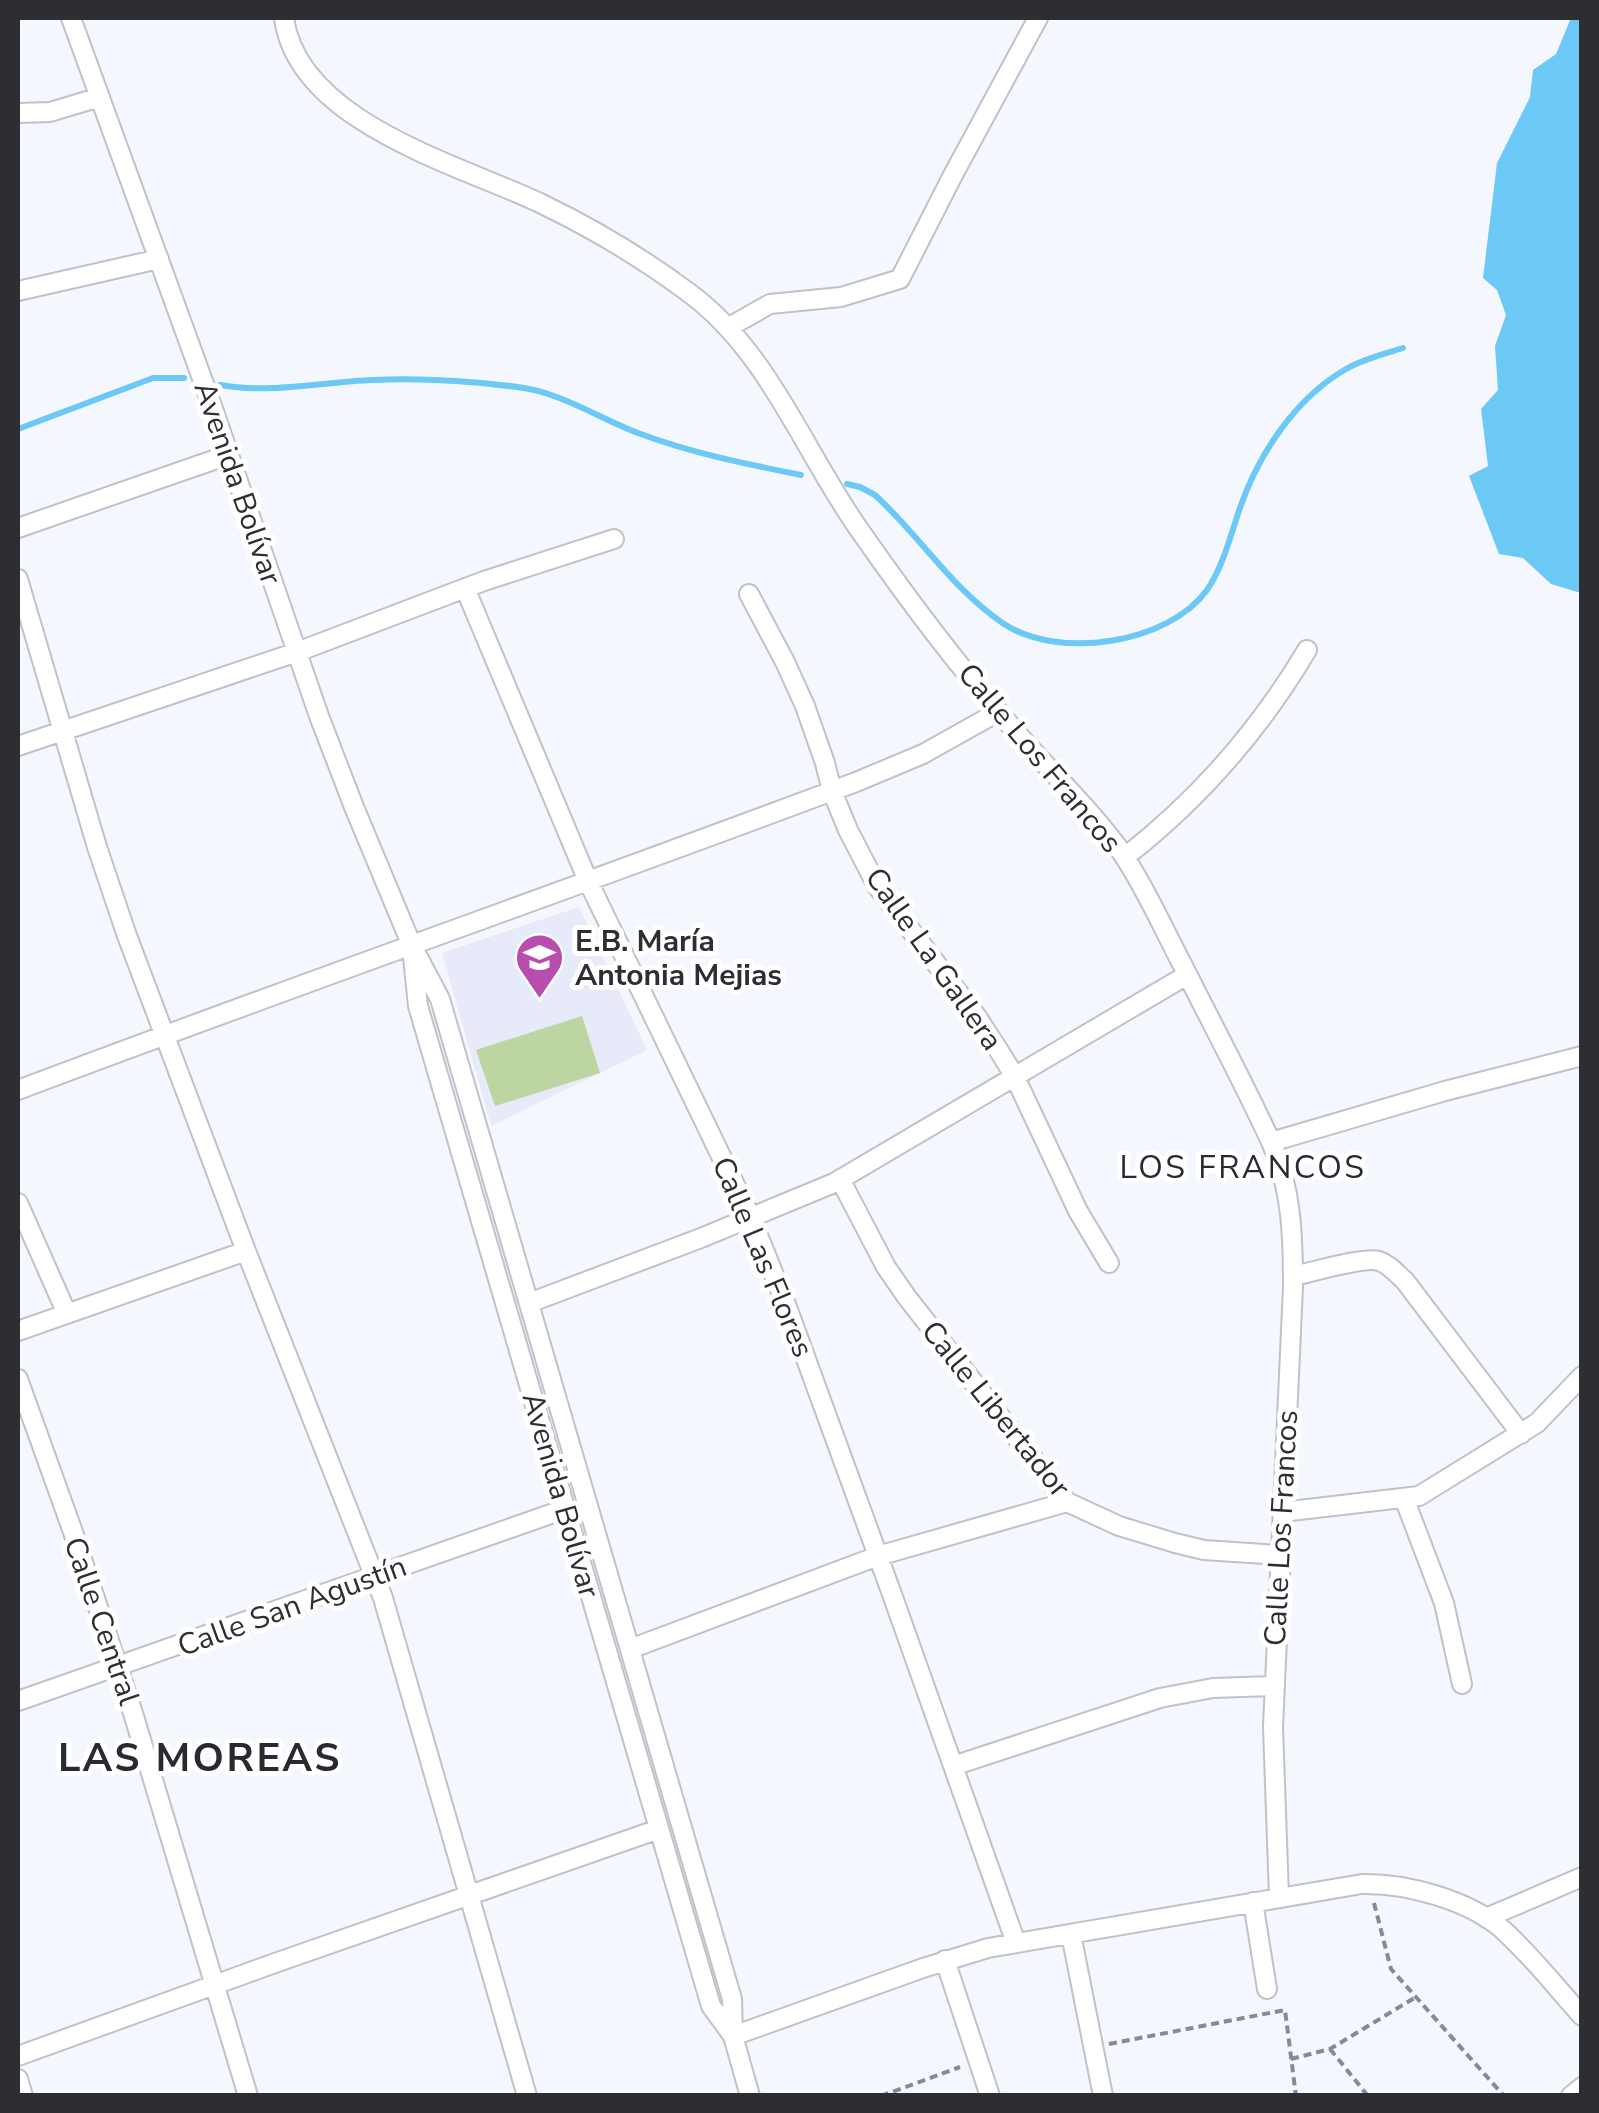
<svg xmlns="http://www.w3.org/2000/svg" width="1599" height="2113" viewBox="0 0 1599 2113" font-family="'Nunito Sans',sans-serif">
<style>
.built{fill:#e6eaf9}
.green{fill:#bdd5a0}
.water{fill:#6cc8f4}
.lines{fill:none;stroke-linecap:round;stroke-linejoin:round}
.stream{stroke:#6cc8f4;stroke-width:6}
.street-casing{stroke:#c0c2ca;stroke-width:22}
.path{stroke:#898a90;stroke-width:4;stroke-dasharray:8 5;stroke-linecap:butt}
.street{stroke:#fff;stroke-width:18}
.labels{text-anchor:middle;stroke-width:10;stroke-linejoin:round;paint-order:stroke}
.street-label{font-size:30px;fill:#2d2e31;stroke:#fff}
.poi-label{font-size:30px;font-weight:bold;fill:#2d2e31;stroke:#fff;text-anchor:start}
.neighbourhood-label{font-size:32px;letter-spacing:2.5px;fill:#282a30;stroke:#fff}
.district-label{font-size:40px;font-weight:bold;letter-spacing:2.5px;fill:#282a30;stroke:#fff}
</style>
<rect width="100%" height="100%" fill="#f5f7ff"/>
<!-- built -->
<path class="built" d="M579,907L647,1050L491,1126L442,953Z"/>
<!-- green -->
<path class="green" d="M582,1016L600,1073L495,1106L476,1050Z"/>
<!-- water -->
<path class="water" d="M1571,18H1582L1581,593L1551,584L1523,558L1499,554L1469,476L1488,466L1481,409L1498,390L1495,346L1506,315L1497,290L1483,278L1497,163L1530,97L1533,70L1556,54Z"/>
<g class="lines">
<!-- stream -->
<path class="stream" d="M220,385C271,394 322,382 373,380C420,378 470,381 517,387C561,392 598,418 638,433C691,453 746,464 801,475
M18,429L153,378H184
M847,484L860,487L875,495C920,536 953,590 1004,624C1059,660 1168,644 1207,590C1224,565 1231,533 1241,505C1260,452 1296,398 1346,369C1363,359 1384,354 1403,348"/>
<defs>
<path id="street" d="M71,18L211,403L319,716L354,807L412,946L440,999L732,1999L733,2036L750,2096
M284,18C298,123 461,165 542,204C594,229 642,258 688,292C770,352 805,455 863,535C909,601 957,665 1010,725C1046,768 1089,807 1122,853C1145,887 1162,926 1181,962C1211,1022 1243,1081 1271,1142C1292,1189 1293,1237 1293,1287L1273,1727L1279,1897
M18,113L50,112L100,97
M18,291L159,259
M729,327L770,304L841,297L900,279L953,175L1038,18
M18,528L228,455
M18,579L97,847L126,933L246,1251L383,1598L527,2096
M465,588L588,881L751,1218L787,1307L893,1597L1016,1943
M749,594L785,662L805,706L825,763L832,791L848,830L877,886L977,1017L1001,1054L1015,1077L1078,1211L1109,1263
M18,746L297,652L484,581L614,539
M1125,857C1198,800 1259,731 1307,650
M413,957L418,1006L711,2006L733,2036
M18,1090C296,985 577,887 856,782L923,754L998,712
M1271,1142L1445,1091L1582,1056
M840,1179L886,1267L906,1296L1067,1502L1119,1526L1175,1543L1204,1550L1280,1555
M18,1203L67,1314
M1293,1276C1310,1273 1364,1256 1379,1261C1389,1264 1397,1274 1405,1281L1521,1434
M529,1303L701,1238L834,1183L1187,975
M18,1331L246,1251
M18,1379L73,1532L133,1713L248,2096
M1404,1498L1444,1603L1462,1684
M1282,1512L1419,1496L1537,1423L1582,1376
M630,1649L878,1556L1067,1502
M18,1701L565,1509
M953,1766L1160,1698L1213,1688L1274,1686
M1253,1902L1267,1989
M1486,1918L1582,1877
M1071,1934L1103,2096
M945,1960L990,2096
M733,2036L923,1968L988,1948L1362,1884C1406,1883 1468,1900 1502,1929C1531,1955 1556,1987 1582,2016
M18,2056L275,1963L659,1829
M18,2079L23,2096
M1571,2096L1582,2087"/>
</defs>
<!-- street casing -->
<use href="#street" class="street-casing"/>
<!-- path -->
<path class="path" d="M1374,1903L1391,1969L1504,2096
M1109,2044L1285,2010L1296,2096
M1330,2049L1368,2096
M1291,2059L1330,2049L1416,1997
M881,2096L960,2067"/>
<!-- street -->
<use href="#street" class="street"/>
</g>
<!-- icons -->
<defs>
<symbol id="school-pin" viewBox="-11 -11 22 30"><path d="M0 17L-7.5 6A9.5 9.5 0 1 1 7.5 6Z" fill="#b94dad" stroke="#fff"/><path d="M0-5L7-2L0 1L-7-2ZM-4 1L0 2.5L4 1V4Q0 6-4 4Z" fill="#fff"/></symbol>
</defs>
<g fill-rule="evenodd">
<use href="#school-pin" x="512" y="930" width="55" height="75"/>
</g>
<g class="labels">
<!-- street labels -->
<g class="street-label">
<text transform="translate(238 483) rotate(71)" y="10">Avenida Bolívar</text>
<text transform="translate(1040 758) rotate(50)" y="10">Calle Los Francos</text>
<text transform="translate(934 959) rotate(55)" y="10">Calle La Gallera</text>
<text transform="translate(763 1257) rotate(67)" y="10">Calle Las Flores</text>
<text transform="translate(996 1409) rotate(51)" y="10">Calle Libertador</text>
<text transform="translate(561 1495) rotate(74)" y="10">Avenida Bolívar</text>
<text transform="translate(1281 1528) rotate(-87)" y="10">Calle Los Francos</text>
<text transform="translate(292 1606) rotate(-20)" y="10">Calle San Agustín</text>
<text transform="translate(102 1621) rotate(71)" y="10">Calle Central</text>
</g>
<!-- poi labels -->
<g class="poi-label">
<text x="575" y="951">E.B. María<tspan x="575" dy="34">Antonia Mejias</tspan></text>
</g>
<!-- neighbourhood labels -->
<g class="neighbourhood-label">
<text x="1243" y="1178">LOS FRANCOS</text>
</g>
<!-- district labels -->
<g class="district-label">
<text x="200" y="1771">LAS MOREAS</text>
</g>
</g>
<!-- border -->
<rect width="1599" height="2113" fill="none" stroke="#2d2e31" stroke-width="40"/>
</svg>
